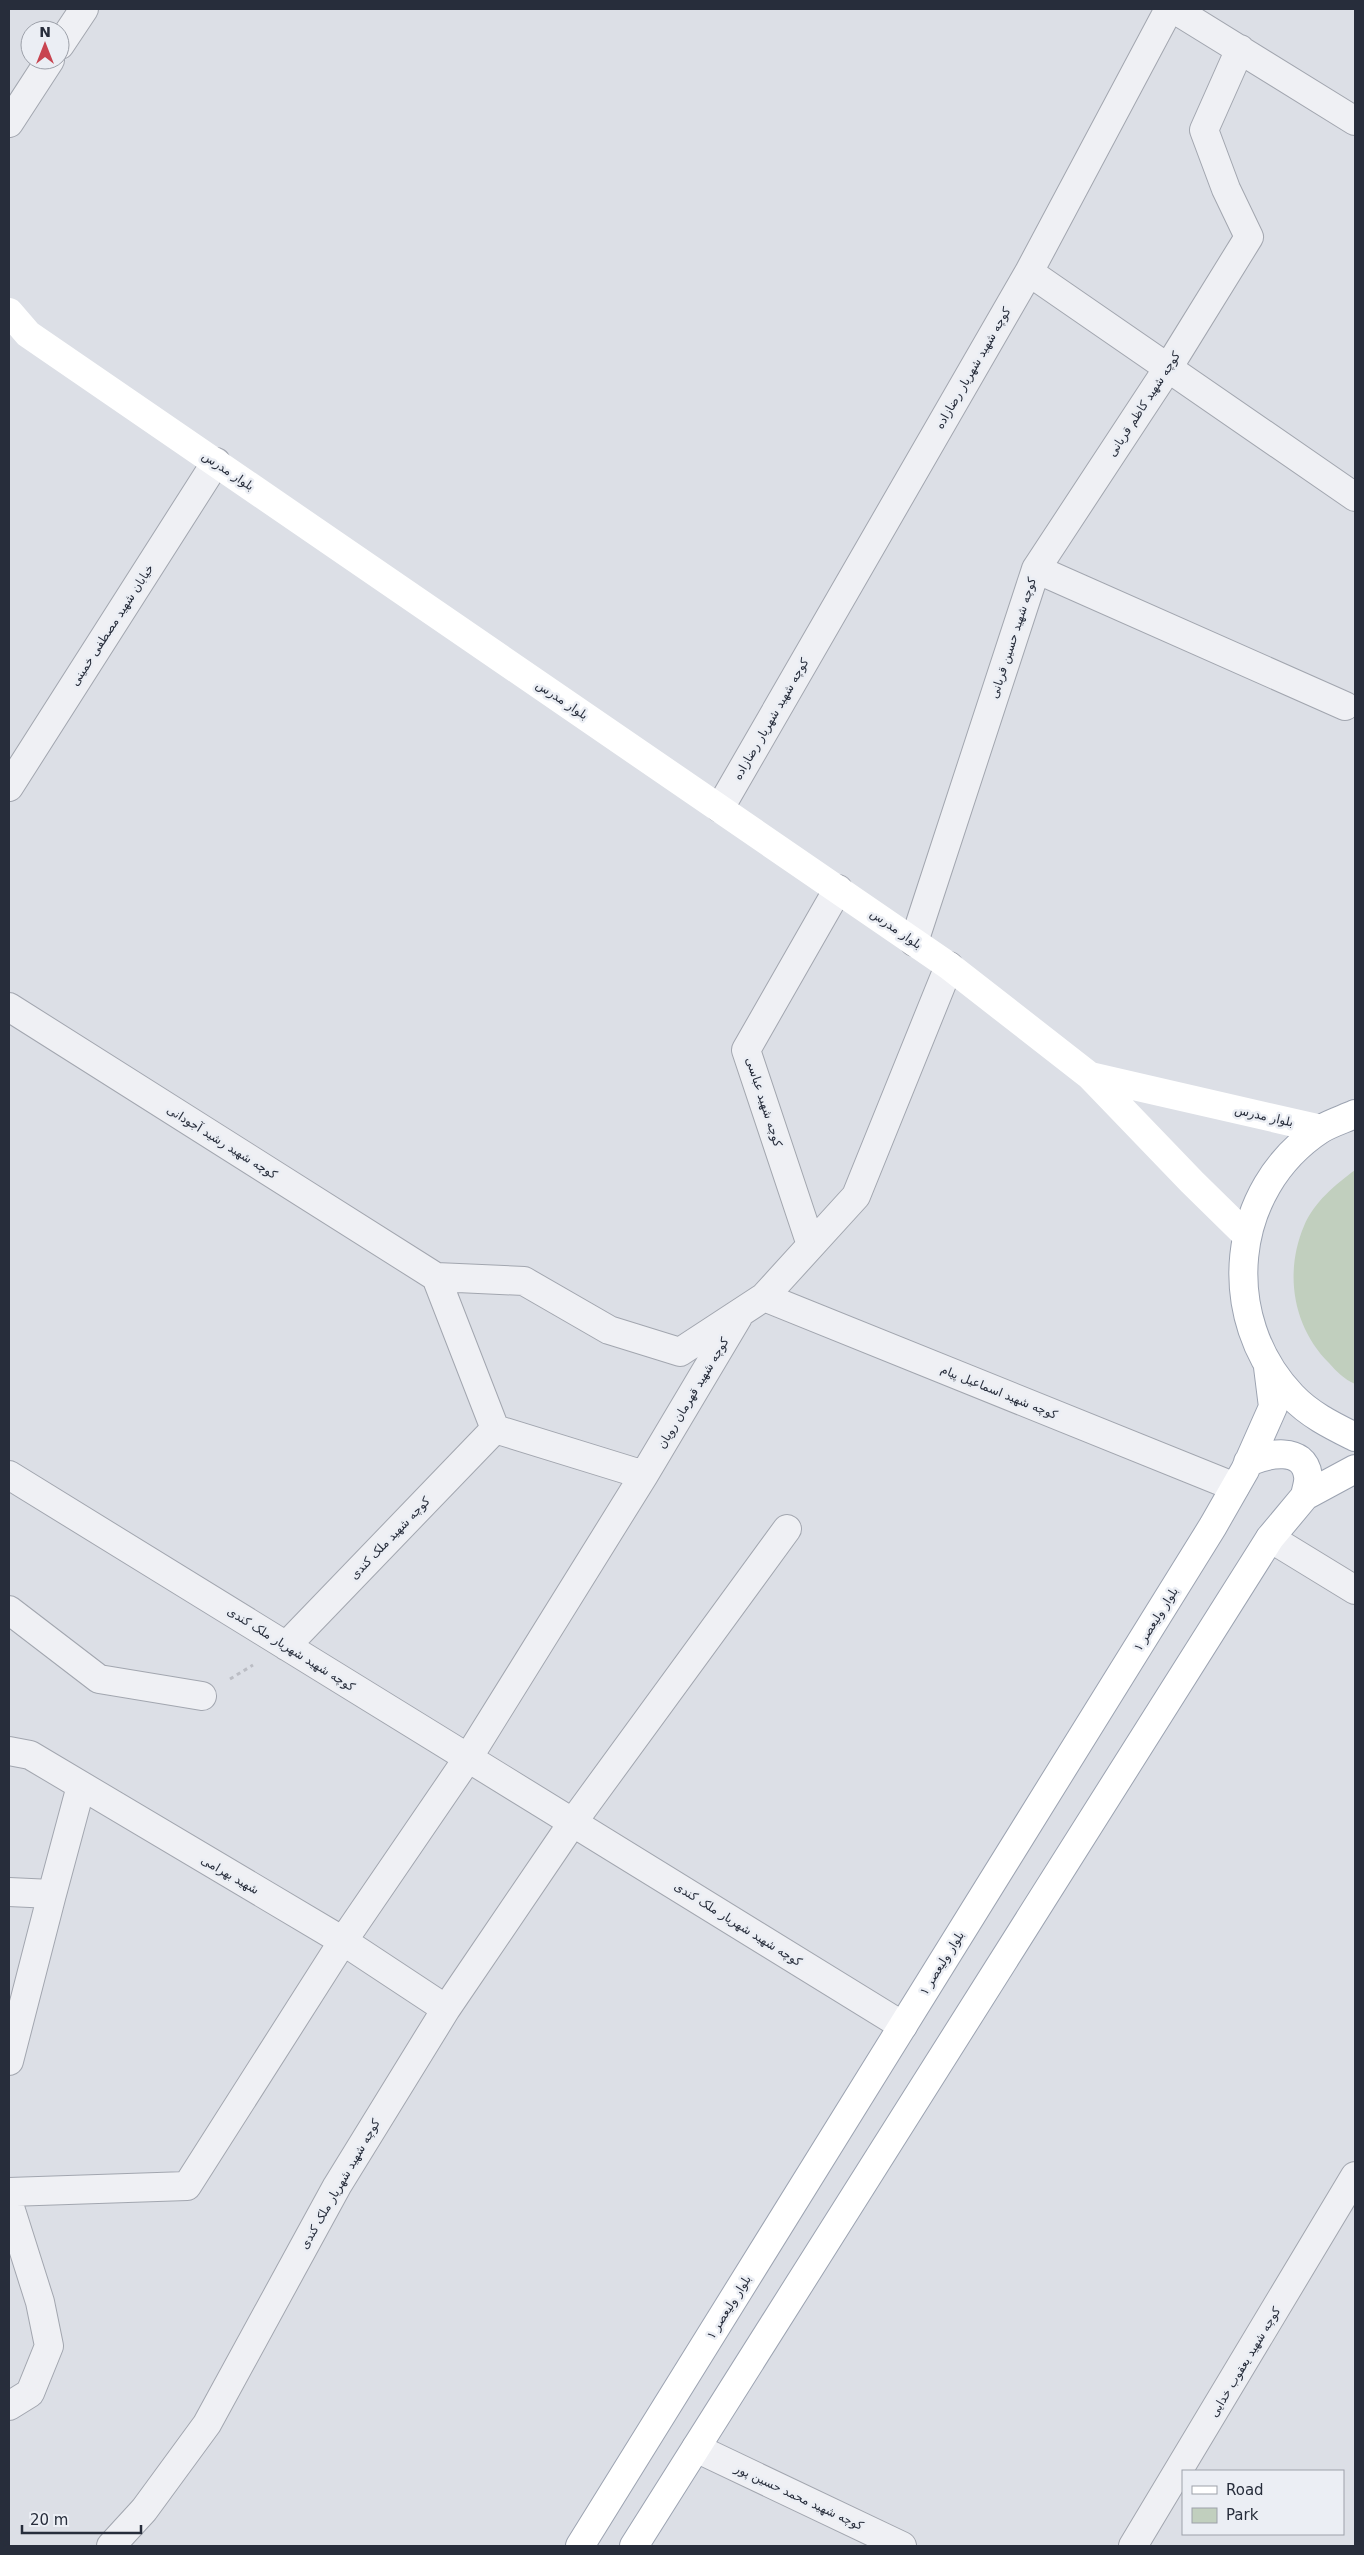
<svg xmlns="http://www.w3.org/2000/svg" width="1364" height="2555" viewBox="0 0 1364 2555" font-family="'DejaVu Sans',Vazirmatn,sans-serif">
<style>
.green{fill:#c1cfbe}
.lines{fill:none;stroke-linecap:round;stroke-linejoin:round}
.minor-casing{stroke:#a2a6af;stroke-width:30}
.tertiary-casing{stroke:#a2a6af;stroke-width:30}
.primary-casing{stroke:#9ca3b1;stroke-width:30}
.path{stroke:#bbbdc4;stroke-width:3;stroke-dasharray:4 4;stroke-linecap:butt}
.minor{stroke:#eff0f4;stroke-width:28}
.tertiary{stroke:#eff0f4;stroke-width:28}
.secondary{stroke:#fff;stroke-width:28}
.primary{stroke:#fff;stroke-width:28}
.labels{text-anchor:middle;stroke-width:5;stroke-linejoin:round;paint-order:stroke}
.street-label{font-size:12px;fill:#272d3b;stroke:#ebeef4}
</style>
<rect width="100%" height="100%" fill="#dcdfe6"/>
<!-- green -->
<path class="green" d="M1355,1170V1384C1344,1379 1337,1372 1329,1363C1293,1327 1284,1273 1304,1226C1314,1202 1335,1185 1355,1170Z"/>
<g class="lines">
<defs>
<path id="minor" d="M1174,9L1355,121
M60,45L84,9
M9,123L50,60
M1029,272L1169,9
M1036,569L1168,368L1249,237L1226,189L1204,130L1240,49
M720,808L1029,272L1355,497
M914,942L1036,569L1345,706
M9,1007L436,1277L524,1281L609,1330L680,1352L764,1297L856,1196L949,966
M811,1245L746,1050L838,889
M436,1277L495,1429L644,1475
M764,1297L1235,1487
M9,1475L903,2026
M1270,1538L1355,1590
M9,1610L99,1679L202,1696
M286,1646L495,1429
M9,1751L30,1755L343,1941L446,2009
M9,1892L52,1894L9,2061
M52,1894L81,1786
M9,2192L187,2186L343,1941L468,1758L644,1475L738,1317
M9,2204L40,2302L49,2346L30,2393L9,2406
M696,2448L902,2546
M111,2546L144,2510L207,2424L337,2186L446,2009L573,1822L787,1529
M1133,2546L1355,2176"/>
<path id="tertiary" d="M9,787L216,462"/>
<path id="primary" d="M1355,1114C1344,1119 1331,1123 1321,1129C1229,1189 1218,1318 1292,1396C1310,1415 1333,1426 1355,1437
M1248,1462C1267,1454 1304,1445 1308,1476C1309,1482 1306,1490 1305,1496
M580,2546L1213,1526L1245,1470L1273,1407L1268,1367
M634,2546L1270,1538L1305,1496L1355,1469"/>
</defs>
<!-- minor casing -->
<use href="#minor" class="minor-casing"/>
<!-- tertiary casing -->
<use href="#tertiary" class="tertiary-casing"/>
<!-- primary casing -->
<use href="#primary" class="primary-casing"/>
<!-- path -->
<path class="path" d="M230,1679L253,1665"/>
<!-- minor -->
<use href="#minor" class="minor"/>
<!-- tertiary -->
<use href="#tertiary" class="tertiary"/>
<!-- secondary -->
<path class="secondary" d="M9,312L28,334L949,966L1090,1076L1192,1182L1246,1235
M1090,1076L1321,1129"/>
<!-- primary -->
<use href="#primary" class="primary"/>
</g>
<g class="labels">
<!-- street labels -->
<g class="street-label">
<text transform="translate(973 368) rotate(-60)" y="4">کوچه شهید شهریار رضازاده</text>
<text transform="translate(1144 404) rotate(-57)" y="4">کوچه شهید کاظم قربانی</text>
<text transform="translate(228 471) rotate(34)" y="4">بلوار مدرس</text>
<text transform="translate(112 625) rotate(-57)" y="4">خیابان شهید مصطفی خمینی</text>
<text transform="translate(1013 638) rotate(-72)" y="4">کوچه شهید حسین قربانی</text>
<text transform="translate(562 700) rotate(34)" y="4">بلوار مدرس</text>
<text transform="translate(771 719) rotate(-60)" y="4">کوچه شهید شهریار رضازاده</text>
<text transform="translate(896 929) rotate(35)" y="4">بلوار مدرس</text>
<text transform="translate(764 1102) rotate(72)" y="4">کوچه شهید عباسی</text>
<text transform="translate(1264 1116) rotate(13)" y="4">بلوار مدرس</text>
<text transform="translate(222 1142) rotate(32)" y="4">کوچه شهید رشید آجودانی</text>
<text transform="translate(999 1392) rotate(22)" y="4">کوچه شهید اسماعیل پیام</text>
<text transform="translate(693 1393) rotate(-59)" y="4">کوچه شهید قهرمان رویان</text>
<text transform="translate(390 1538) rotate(-46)" y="4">کوچه شهید ملک کندی</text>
<text transform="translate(1156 1619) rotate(-58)" y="4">بلوار ولیعصر ۱</text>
<text transform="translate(291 1649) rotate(32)" y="4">کوچه شهید شهریار ملک کندی</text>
<text transform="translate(230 1875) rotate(30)" y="4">شهید بهرامی</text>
<text transform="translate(738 1924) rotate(32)" y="4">کوچه شهید شهریار ملک کندی</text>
<text transform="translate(942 1963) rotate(-58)" y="4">بلوار ولیعصر ۱</text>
<text transform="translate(340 2184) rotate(-60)" y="4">کوچه شهید شهریار ملک کندی</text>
<text transform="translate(729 2307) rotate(-58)" y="4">بلوار ولیعصر ۱</text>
<text transform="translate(1245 2362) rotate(-59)" y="4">کوچه شهید یعقوب خدایی</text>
<text transform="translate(799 2497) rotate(25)" y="4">کوچه شهید محمد حسین پور</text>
</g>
</g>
<!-- border -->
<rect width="1364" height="2555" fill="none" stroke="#272d3b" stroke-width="20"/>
<!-- legend -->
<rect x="1182" y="2470" width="162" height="65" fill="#ebeef4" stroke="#9da1aa"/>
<rect x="1192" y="2486" width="25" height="8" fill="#ffffff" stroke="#9da1aa"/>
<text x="1226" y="2495" font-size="15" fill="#272d3b">Road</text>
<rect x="1192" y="2508" width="25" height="15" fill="#c1cfbe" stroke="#9da1aa"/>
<text x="1226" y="2520" font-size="15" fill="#272d3b">Park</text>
<!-- north arrow -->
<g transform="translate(45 45)"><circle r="24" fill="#ebeef4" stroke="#9da1aa"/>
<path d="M0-4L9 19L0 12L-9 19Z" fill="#c84450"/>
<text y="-8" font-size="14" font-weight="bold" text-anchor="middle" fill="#272d3b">N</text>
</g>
<!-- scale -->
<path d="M22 2525v8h119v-8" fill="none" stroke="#272d3b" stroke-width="2.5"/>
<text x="30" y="2525" font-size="15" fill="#272d3b" stroke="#ebeef4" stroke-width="4" paint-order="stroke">20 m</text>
</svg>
